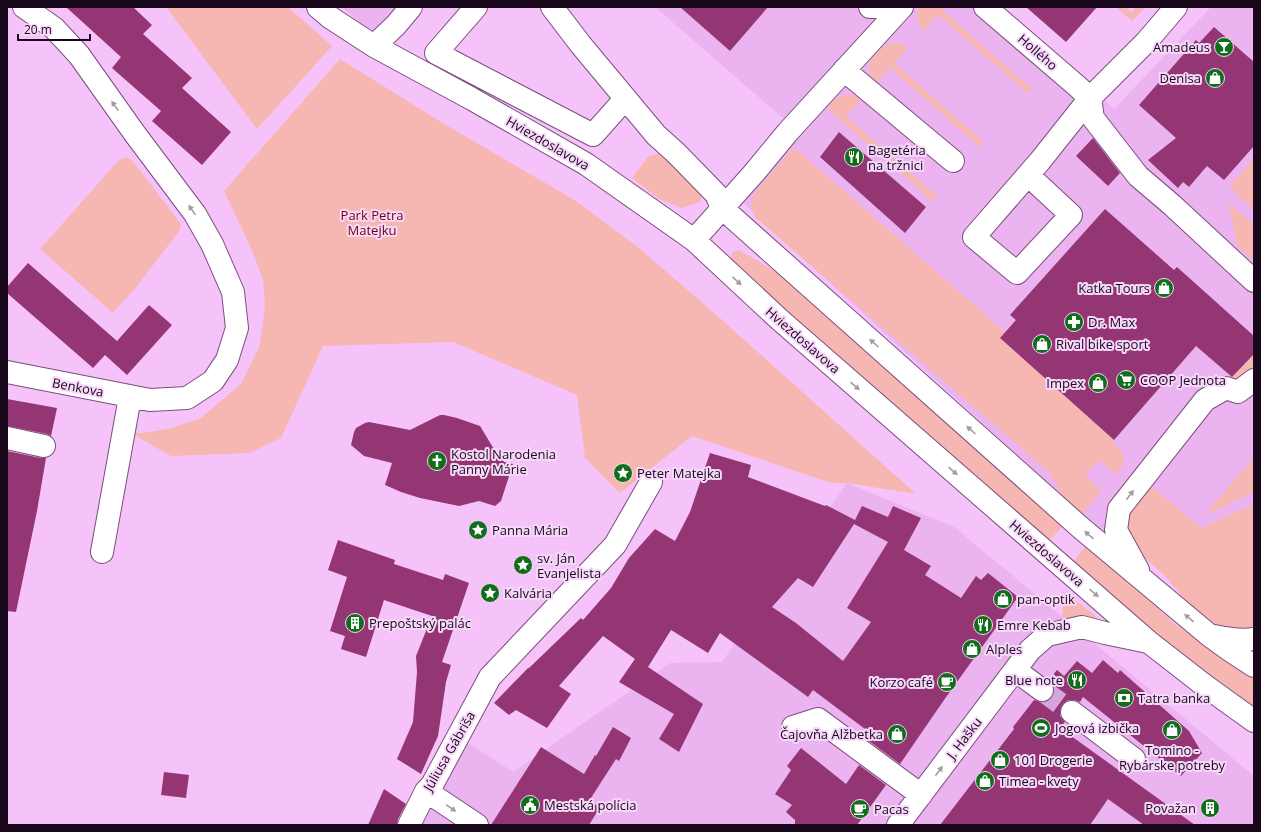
<svg xmlns="http://www.w3.org/2000/svg" width="1261" height="832" viewBox="0 0 1261 832" font-family="'Open Sans',sans-serif">
<style>
.built{fill:#ecb3f1}
.green{fill:#f6b7b2}
.building{fill:#953674;fill-rule:evenodd}
.lines{fill:none;stroke-linecap:round;stroke-linejoin:round}
.minor-tunnel{stroke:#d5a6d9;stroke-width:22;stroke-dasharray:22 11;stroke-linecap:butt}
.minor-casing{stroke:#7b4e7f;stroke-width:24}
.minor{stroke:#fff;stroke-width:22}
.oneway{fill:#a39ca4}
.labels{text-anchor:middle;stroke-width:4;stroke-linejoin:round;paint-order:stroke}
.poi-label{font-size:13px;fill:#19081b;stroke:#f7d8fa;text-anchor:start}
.street-label{font-size:13px;fill:#19081b;stroke:#f7d8fa}
.park-label{font-size:13px;fill:#6f000e;stroke:#f7d8fa}
</style>
<rect width="100%" height="100%" fill="#f6c2fa"/>
<!-- built -->
<path class="built" d="M342,7H406L381,34L362,24Z
M655,7H999L1114,109L1211,7H1254V504L1201,528L1112,542L743,203L801,134Z
M847,483L954,527L1254,776V825H413L453,733L513,772L670,663L722,662Z"/>
<!-- green -->
<path class="green" d="M166,7H288L332,46L257,129Z
M919,7H944L942,10L1032,89L1029,94L938,15L923,31C917,23 916,16 919,7Z
M1116,7H1126L1132,12L1136,7H1146L1132,21Z
M892,43H900L909,47L894,63L984,142L980,147L890,68L875,84C874,81 871,78 870,75C865,60 879,47 892,43Z
M340,59L446,125L576,201L634,244L712,311L916,494L847,483H831L692,436L620,493L585,458L577,395L453,342L323,346L281,438L249,453L171,456L131,433H143L168,429L201,418L241,384L260,345L265,306L263,280L251,248L224,191Z
M849,94L855,96L861,100L846,116L937,196L932,201L827,108C834,99 837,96 849,94Z
M794,147L1005,332L1000,338L1114,440L1113,442C1126,456 1129,459 1116,474L1099,460L1085,475L1101,491L1082,514L1068,503L1060,491L1050,473L755,217L752,210L751,203L754,193Z
M664,151L704,188L700,202L682,208L659,199L632,178L648,157Z
M126,157L132,160L181,224L180,230L137,286L113,313L40,249L119,160Z
M1254,158V210L1229,187Z
M1230,204L1254,225V261L1237,245L1229,207Z
M739,250L794,282L1064,525L1050,540L903,415L729,261L733,252Z
M1254,354V374C1246,377 1240,381 1232,377Z
M1254,458V492L1203,516Z
M1149,484L1201,528L1254,504V631L1228,628L1209,623L1197,614L1165,576L1130,544L1124,518Z
M1087,544L1175,624L1232,665L1254,678V702L1252,709L1199,672L1074,561Z
M1062,590L1097,617L1061,621L1064,601Z"/>
<!-- building -->
<path class="building" d="M66,7H133L152,25L143,34L192,78L182,88L231,132L202,165L152,121L161,111L112,68L121,57Z
M680,7H768L730,51Z
M1026,7H1097L1066,42Z
M1214,27L1254,62V146L1224,180L1207,166L1189,187L1183,182L1178,188L1148,160L1176,138L1139,105L1196,40L1199,43Z
M839,132L926,207L905,233L820,157Z
M1093,138L1120,173L1108,186L1076,156Z
M1105,209L1174,270L1177,267L1254,336V354L1232,377L1196,346L1114,440L1000,338L1016,320L1010,315Z
M28,263L117,341L149,305L172,325L127,375L105,355L93,368L7,293V287Z
M7,399L57,408L51,436L47,434L7,426Z
M440,415H444L457,418L480,426L497,454L501,452L504,462L513,464L501,501L495,506L479,501L459,506L420,498L401,492L385,485L392,463L364,456L351,445L354,432L356,428L365,423L369,422L410,430Z
M7,451L41,458H46L37,511L16,612L7,611Z
M710,453L751,465L748,477L825,506L826,505L855,520L862,506L888,517L893,506L921,518L904,550L931,566L925,575L961,598L976,576L981,580L988,573L1018,597L944,700L900,764L861,735L865,729L813,690L808,697L720,633L708,653L671,630L648,667L703,704L679,752L659,739L674,714L619,682L635,659L603,636L559,686L571,694L547,728L516,710L509,715L494,703L528,668H529L581,618L583,620L611,588L629,558L655,529L675,541L690,512ZM854,524L888,542L847,608L871,622L843,661L796,623L772,607L798,578L813,587Z
M338,540L395,560L394,564L443,580L445,574L469,583L442,662L451,665L446,682L438,736L421,774L397,759L413,722L417,672L416,656L432,616L384,600L366,657L341,649L345,636L330,631L347,577L328,570Z
M1103,660L1118,673L1120,670L1189,731L1202,753L1181,776L1083,697L1080,702L1074,700H1068L1062,705L1060,711V716L1065,722L1060,728L1195,825H1144L1108,799L1090,825H940L1014,729L1013,727L1034,700L1041,702H1047L1052,698L1054,691L1053,685L1049,680L1057,670L1064,676L1077,661L1092,673Z
M613,727L631,738L619,761L616,759L589,801L600,807L589,825H491L541,747L584,774L595,755L596,756Z
M801,748L846,784L859,765L886,785L857,825H795V820L786,812L792,805L775,794L791,770L787,766Z
M164,772L189,775L186,798L161,795Z
M384,789L406,804L398,819L397,825H368Z"/>
<g class="lines">
<!-- minor-tunnel -->
<path class="minor-tunnel" d="M1042,690L1072,712"/>
<defs>
<path id="minor" d="M318,7L331,18L374,46L472,99L586,164L694,240L780,320L1150,643L1204,685L1254,721
M476,7L436,53L593,135L625,99
M552,7L581,45L656,135L676,153L716,194L722,208L1081,528L1209,635L1231,651L1254,666
M870,7H902
M985,7L1077,86L1090,98
M374,46L396,25L411,7
M844,70L953,161
M1090,98L1093,118L1138,176L1172,205L1254,281
M1028,175L1071,215L1017,273L974,237L1040,161L1090,98L1147,41L1176,7
M694,240L754,173L787,133L902,7
M7,372L150,400L187,398L213,381L227,360L237,328L233,292L212,244L195,214L135,134L79,55L54,28L24,7
M7,438L44,446
M102,552L130,397
M1138,570L1116,530L1119,509L1205,400L1226,388L1238,392L1254,380
M1214,636C1228,639 1240,641 1254,639
M1015,670L1042,690
M1072,712L1134,759
M793,727L818,719L921,795
M426,791L477,825
M409,825L426,791L432,785L490,677L615,545L651,482
M898,825L1030,650L1047,635L1082,627L1105,633L1148,642"/>
</defs>
<!-- minor casing -->
<use href="#minor" class="minor-casing"/>
<!-- minor -->
<use href="#minor" class="minor"/>
</g>
<!-- one-way arrows -->
<defs><path id="oneway-solid" d="M-6-.8H1V-3.2L6.5 0L1 3.2V.8H-6Z"/></defs>
<g class="oneway">
<use href="#oneway-solid" transform="translate(115 106) rotate(-125)"/>
<use href="#oneway-solid" transform="translate(192 210) rotate(-126)"/>
<use href="#oneway-solid" transform="translate(737 281) rotate(43)"/>
<use href="#oneway-solid" transform="translate(874 343) rotate(-138)"/>
<use href="#oneway-solid" transform="translate(855 386) rotate(41)"/>
<use href="#oneway-solid" transform="translate(971 430) rotate(-138)"/>
<use href="#oneway-solid" transform="translate(953 471) rotate(41)"/>
<use href="#oneway-solid" transform="translate(1130 495) rotate(-53)"/>
<use href="#oneway-solid" transform="translate(1089 535) rotate(-140)"/>
<use href="#oneway-solid" transform="translate(1094 593) rotate(41)"/>
<use href="#oneway-solid" transform="translate(1189 618) rotate(-140)"/>
<use href="#oneway-solid" transform="translate(939 771) rotate(-53)"/>
<use href="#oneway-solid" transform="translate(451 808) rotate(34)"/>
</g>
<!-- icons -->
<defs>
<symbol id="bar-disc" viewBox="-11 -11 22 22"><circle r="9.5" fill="#106d19" stroke="#f7d8fa"/><path d="M-6-5H6L.8 .8V4.5H3.5V6h-7V4.5H-.8V.8Z" fill="#fff"/></symbol>
<symbol id="shop-disc" viewBox="-11 -11 22 22"><circle r="9.5" fill="#106d19" stroke="#f7d8fa"/><path d="M-5-2.5h2.3a2.7 3.5 0 0 1 5.4 0H5L5.5 6h-11ZM-1.5-2.5h3a1.5 2.3 0 0 0-3 0Z" fill="#fff"/></symbol>
<symbol id="restaurant-disc" viewBox="-11 -11 22 22"><circle r="9.5" fill="#106d19" stroke="#f7d8fa"/><path d="M-5-6h1v4h1v-4h1v4h1v-4h1v5L-1.5 .5V6h-2V.5L-5-1ZM5-6V6H3V1.5H1.5Q1.5-4 5-6Z" fill="#fff"/></symbol>
<symbol id="pharmacy-disc" viewBox="-11 -11 22 22"><circle r="9.5" fill="#106d19" stroke="#f7d8fa"/><path d="M-2-6h4v4h4v4h-4v4h-4v-4h-4v-4h4Z" fill="#fff"/></symbol>
<symbol id="supermarket-disc" viewBox="-11 -11 22 22"><circle r="9.5" fill="#106d19" stroke="#f7d8fa"/><path d="M-6-5.5h2.5l.6 2H6L4.5 2H-2.5L-4.4-4H-6ZM-1.5 3.2a1.3 1.3 0 1 0 .1 0ZM3 3.2a1.3 1.3 0 1 0 .1 0Z" fill="#fff"/></symbol>
<symbol id="church-disc" viewBox="-11 -11 22 22"><circle r="9.5" fill="#106d19" stroke="#f7d8fa"/><path d="M-1.2-6h2.4v3.5h3.3v2.4h-3.3V6h-2.4V-.1h-3.3v-2.4h3.3Z" fill="#fff"/></symbol>
<symbol id="sight-disc" viewBox="-11 -11 22 22"><circle r="9.5" fill="#106d19" stroke="#f7d8fa"/><path d="M0-6L1.8-2.2L6-1.7L2.9 1.2L3.7 5.4L0 3.3L-3.7 5.4L-2.9 1.2L-6-1.7L-1.8-2.2Z" fill="#fff"/></symbol>
<symbol id="building-disc" viewBox="-11 -11 22 22"><circle r="9.5" fill="#106d19" stroke="#f7d8fa"/><path d="M-4-6H4V6H1V3H-1V6H-4ZM-2.5-4.3h1.7v1.8h-1.7ZM.8-4.3h1.7v1.8H.8ZM-2.5-1h1.7V.8h-1.7ZM.8-1h1.7V.8H.8Z" fill="#fff"/></symbol>
<symbol id="cafe-disc" viewBox="-11 -11 22 22"><circle r="9.5" fill="#106d19" stroke="#f7d8fa"/><path d="M-5.5-4.5H6V0H3Q3 3.5 0 3.5H-2.5Q-5.5 3.5-5.5 0ZM3-3.2v2h1.7v-2ZM-6 4.5H4V6H-6Z" fill="#fff"/></symbol>
<symbol id="bank-disc" viewBox="-11 -11 22 22"><circle r="9.5" fill="#106d19" stroke="#f7d8fa"/><path d="M-6-4H6V4H-6ZM0-2.3a2.3 2.3 0 1 0 0 4.6a2.3 2.3 0 1 0 0-4.6Z" fill="#fff"/></symbol>
<symbol id="stadium-disc" viewBox="-11 -11 22 22"><circle r="9.5" fill="#106d19" stroke="#f7d8fa"/><path d="M0-5a6.5 5 0 1 0 0 10a6.5 5 0 1 0 0-10ZM-3.5-1.8h7v3.6h-7Z" fill="#fff"/></symbol>
<symbol id="civic-disc" viewBox="-11 -11 22 22"><circle r="9.5" fill="#106d19" stroke="#f7d8fa"/><path d="M-.6-6.5H3V-4.5H.6V-3L4-1V1h2V6H-6V1h2V-1L-.6-3ZM-1.2 2.5V6h2.4V2.5Z" fill="#fff"/></symbol>
</defs>
<g fill-rule="evenodd">
<use href="#bar-disc" x="1213" y="36" width="22" height="22"/>
<use href="#shop-disc" x="1204" y="67" width="22" height="22"/>
<use href="#restaurant-disc" x="843" y="146" width="22" height="22"/>
<use href="#shop-disc" x="1153" y="277" width="22" height="22"/>
<use href="#pharmacy-disc" x="1063" y="311" width="22" height="22"/>
<use href="#shop-disc" x="1031" y="333" width="22" height="22"/>
<use href="#supermarket-disc" x="1115" y="369" width="22" height="22"/>
<use href="#shop-disc" x="1087" y="372" width="22" height="22"/>
<use href="#church-disc" x="426" y="450" width="22" height="22"/>
<use href="#sight-disc" x="612" y="462" width="22" height="22"/>
<use href="#sight-disc" x="467" y="519" width="22" height="22"/>
<use href="#sight-disc" x="512" y="554" width="22" height="22"/>
<use href="#sight-disc" x="479" y="582" width="22" height="22"/>
<use href="#shop-disc" x="992" y="588" width="22" height="22"/>
<use href="#building-disc" x="344" y="612" width="22" height="22"/>
<use href="#restaurant-disc" x="972" y="614" width="22" height="22"/>
<use href="#shop-disc" x="961" y="638" width="22" height="22"/>
<use href="#restaurant-disc" x="1066" y="669" width="22" height="22"/>
<use href="#cafe-disc" x="936" y="671" width="22" height="22"/>
<use href="#bank-disc" x="1113" y="687" width="22" height="22"/>
<use href="#stadium-disc" x="1030" y="717" width="22" height="22"/>
<use href="#shop-disc" x="1161" y="719" width="22" height="22"/>
<use href="#shop-disc" x="886" y="723" width="22" height="22"/>
<use href="#shop-disc" x="989" y="749" width="22" height="22"/>
<use href="#shop-disc" x="974" y="770" width="22" height="22"/>
<use href="#civic-disc" x="519" y="794" width="22" height="22"/>
<use href="#building-disc" x="1199" y="797" width="22" height="22"/>
<use href="#cafe-disc" x="849" y="798" width="22" height="22"/>
</g>
<g class="labels">
<!-- poi labels -->
<g class="poi-label">
<text x="1210" y="52" text-anchor="end">Amadeus</text>
<text x="1201" y="83" text-anchor="end">Denisa</text>
<text x="868" y="155">Bagetéria<tspan x="868" dy="15">na tržnici</tspan></text>
<text x="1150" y="293" text-anchor="end">Katka Tours</text>
<text x="1088" y="327">Dr. Max</text>
<text x="1056" y="349">Rival bike sport</text>
<text x="1140" y="385">COOP Jednota</text>
<text x="1084" y="388" text-anchor="end">Impex</text>
<text x="451" y="459">Kostol Narodenia<tspan x="451" dy="15">Panny Márie</tspan></text>
<text x="637" y="478">Peter Matejka</text>
<text x="492" y="535">Panna Mária</text>
<text x="537" y="563">sv. Ján<tspan x="537" dy="15">Evanjelista</tspan></text>
<text x="504" y="598">Kalvária</text>
<text x="1017" y="604">pan-optik</text>
<text x="369" y="628">Prepoštský palác</text>
<text x="997" y="630">Emre Kebab</text>
<text x="986" y="654">Alples</text>
<text x="1063" y="685" text-anchor="end">Blue note</text>
<text x="933" y="687" text-anchor="end">Korzo café</text>
<text x="1138" y="703">Tatra banka</text>
<text x="1055" y="733">Jogová izbička</text>
<text x="883" y="739" text-anchor="end">Čajovňa Alžbetka</text>
<text x="1172" y="755" text-anchor="middle">Tomino -<tspan x="1172" dy="15">Rybárske potreby</tspan></text>
<text x="1014" y="765">101 Drogerie</text>
<text x="999" y="786">Timea - kvety</text>
<text x="544" y="810">Mestská polícia</text>
<text x="1196" y="813" text-anchor="end">Považan</text>
<text x="874" y="814">Pacas</text>
</g>
<!-- street labels -->
<g class="street-label">
<text transform="translate(1038 52) rotate(41)" y="5">Hollého</text>
<text transform="translate(548 143) rotate(30)" y="5">Hviezdoslavova</text>
<text transform="translate(803 340) rotate(41)" y="5">Hviezdoslavova</text>
<text transform="translate(78 387) rotate(11)" y="5">Benkova</text>
<text transform="translate(1047 553) rotate(41)" y="5">Hviezdoslavova</text>
<text transform="translate(964 738) rotate(-53)" y="5">J. Hašku</text>
<text transform="translate(449 751) rotate(-60)" y="5">Júliusa Gábriša</text>
</g>
<!-- park labels -->
<g class="park-label">
<text x="372" y="220">Park Petra<tspan x="372" dy="15">Matejku</tspan></text>
</g>
</g>
<!-- border -->
<rect width="1261" height="832" fill="none" stroke="#19081b" stroke-width="16"/>
<!-- scale -->
<path d="M18 34v6h72v-6" fill="none" stroke="#19081b" stroke-width="2"/>
<text x="24" y="34" font-size="12" fill="#19081b" stroke="#f7d8fa" stroke-width="3" paint-order="stroke">20 m</text>
</svg>
